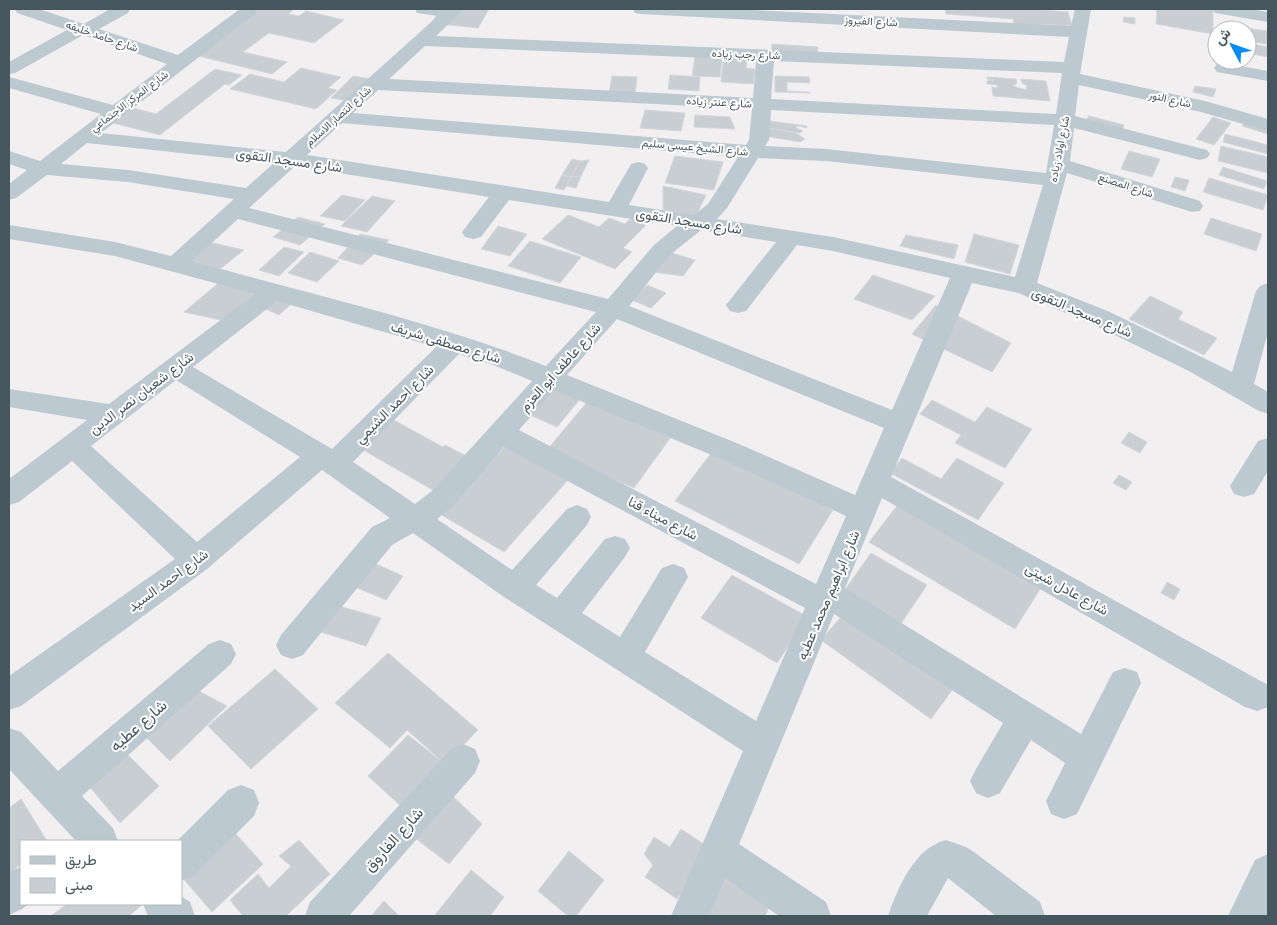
<svg xmlns="http://www.w3.org/2000/svg" width="1277" height="925" viewBox="0 0 1277 925" font-family="Roboto,Vazirmatn,sans-serif">
<style>
.building{fill:#c9ced3;stroke:#d3d7dc}
.lines{fill:none;stroke-linecap:round;stroke-linejoin:round}
.minor{fill:#bcc9d0;fill-rule:evenodd}
.labels{text-anchor:middle;stroke-width:4;stroke-linejoin:round;paint-order:stroke}
.far-street-label{font-size:11px;fill:#46565f;stroke:#fff}
.street-label{font-size:14px;fill:#46565f;stroke:#fff}
.near-street-label{font-size:16px;fill:#46565f;stroke:#fff}
</style>
<rect width="100%" height="100%" fill="#f2eff0"/>
<!-- building -->
<path class="building" d="M260,9H294L288,14L299,16L306,11L344,20L314,43L269,33L243,52L287,62L272,74L194,55Z
M441,9H489L478,28L431,23Z
M945,9H1028L1068,12L1072,26L1041,24L1042,29L1015,28L1013,19L946,14Z
M1157,9H1213V34L1156,24Z
M1124,17L1135,18V24L1123,22Z
M1245,28L1268,31V44L1247,41Z
M1247,43L1268,47V57L1247,53Z
M772,44L818,47L817,61L770,58Z
M696,50L723,51L720,77L692,76Z
M724,55L747,56L746,68L755,69L753,84L721,82Z
M301,68L341,77L328,88L337,90L316,109L230,89L250,74L284,82Z
M215,69L242,75L229,85L225,84L160,135L113,123L133,108L156,114Z
M670,75L700,77L699,91L668,89Z
M353,76L371,79L349,101L331,98Z
M612,76L637,77L635,94H609Z
M775,76L809,77L810,83L787,82V91L810,92V93L775,92Z
M987,77L1016,79L1017,83L1013,86L1026,90L1027,86L1022,83L1021,79L1046,81L1050,101L993,96L992,87L997,88V85L987,84V81L995,80L987,79Z
M1195,86L1216,89L1213,97L1193,92Z
M645,110L685,113L681,131L640,128Z
M695,115L730,117L735,129L694,127Z
M1089,116L1124,125L1121,131L1086,120Z
M1213,117L1231,123L1214,145L1196,139Z
M1246,120L1268,127V134L1242,126Z
M770,121L807,126V128L797,126L796,128L803,131L800,133L768,128Z
M768,128L796,133L805,139L800,142L765,136Z
M1225,134L1268,145V154L1223,142Z
M1221,146L1268,157V173L1218,161Z
M1129,151L1160,159L1152,177L1121,169Z
M675,156L723,162L714,190L665,183Z
M572,159L580,161L571,177L562,175Z
M589,160L581,176L571,177L580,161Z
M1223,167L1267,181L1264,189L1219,175Z
M562,175L571,177L564,190L555,188Z
M581,176L576,188L566,186L571,177Z
M1175,177L1189,180L1185,191L1171,187Z
M1209,178L1268,195L1263,210L1203,192Z
M663,186L706,195L696,216L663,210Z
M342,195L365,200L345,221L320,216Z
M372,196L395,201L367,232L341,226Z
M568,215L599,227L609,218L625,224L632,217L648,223L623,248L632,252L615,269L542,239Z
M298,217L325,224L300,245L273,237Z
M1211,218L1262,234L1256,251L1204,234Z
M498,226L527,234L510,256L481,249Z
M360,234L389,240L362,265L338,258Z
M974,234L1019,245L1010,274L965,262Z
M906,235L958,245L954,259L900,246Z
M204,241L244,250L220,269L184,260Z
M530,241L581,257L560,283L508,266Z
M284,247L304,252L279,276L259,270Z
M662,250L695,260L683,276L646,271Z
M310,252L339,261L317,282L288,273Z
M228,275L266,284L225,321L184,312Z
M873,275L935,296L912,320L854,299Z
M647,285L666,293L651,308L632,300Z
M277,290L299,297L279,315L259,306Z
M1150,296L1183,312L1178,319L1217,338L1204,355L1129,319Z
M936,305L1011,343L992,372L912,334Z
M550,387L580,399L557,427L528,414Z
M932,400L975,422L987,407L1032,429L1005,468L955,443L961,435L920,414Z
M587,402L671,437L634,488L547,450Z
M390,418L443,447L445,445L472,459L438,493L358,447Z
M1129,432L1147,442L1140,453L1121,443Z
M506,446L568,480L504,552L440,514Z
M712,452L833,510L799,564L675,501Z
M902,458L941,479L957,458L1004,483L978,520L890,473Z
M1119,475L1132,482L1126,490L1113,483Z
M900,502L1044,583L1015,629L869,542Z
M871,553L927,585L900,625L844,591Z
M367,560L403,576L386,600L348,584Z
M732,575L808,617L777,663L701,618Z
M1167,582L1180,589L1174,600L1161,593Z
M332,604L381,618L366,646L311,629Z
M847,610L955,686L931,719L821,640Z
M388,653L478,730L445,764L407,730L390,748L335,703Z
M275,669L318,709L251,769L208,726Z
M195,689L227,706L170,761L142,733Z
M408,735L445,764L403,808L368,776Z
M121,748L159,786L120,823L84,780Z
M444,788L482,824L449,864L406,831Z
M21,799L47,841H21V864L9,874V808Z
M227,824L263,864L212,912L181,876Z
M681,829L708,847L677,899L645,877L653,865L644,854L654,837L670,847Z
M299,840L330,874L286,916H243L230,900L258,874L269,888L291,866L279,856Z
M569,851L604,880L576,916H568L538,891Z
M721,867L773,900L765,916H694Z
M471,870L504,897L490,916H437L435,915Z
M384,901L399,916H371Z
M67,904H143L129,916H51Z"/>
<g class="lines">
<!-- minor -->
<path class="minor" d="M15,9H39L84,24L110,9H130L128,13L99,29L178,55L240,9H258L256,13L101,133L286,152L438,16L417,13L415,9H464L436,36L1064,62L1069,37L641,14L635,13L633,9H733L1071,26L1075,9H1091L1080,74L1205,101L1268,119V131L1201,112L1079,85L1075,116L1207,150L1210,154L1207,158L1200,160L1074,128L1070,161L1200,201L1203,206L1200,211L1192,212L1067,173L1037,283L1110,312L1232,372L1256,291L1260,286L1268,283V332L1254,384L1268,392V414L1259,411L1189,371L1092,324L1018,293L972,283L891,477L1268,685V707L1257,711L1245,707L882,498L845,588L1081,734L1113,672L1125,668L1137,672L1141,683L1077,814L1064,819L1051,814L1046,801L1065,763L1031,740L1000,793L988,798L976,793L970,781L976,769L1003,723L834,614L739,844L826,902L831,916H779L725,878L709,916H671L743,751L504,597L413,533L392,545L303,655L292,659L281,655L276,645L281,635L372,527L390,518L322,470L207,569L21,706L9,710V676L175,559L72,461L19,502L9,505V479L87,420L9,407V389L109,404L255,294L115,256L9,239V225L115,242L171,256L234,199L128,182L47,175L16,198L9,200V184L27,170L9,164V151L40,161L101,114L9,88V77L113,105L167,64L83,35L15,73L9,74V62L67,30L17,13ZM425,46L756,60L753,98L389,79ZM774,61L1062,73L1056,114L771,99ZM378,90L752,109L749,140L746,145L353,113ZM771,110L1054,125L1046,173L826,149L765,146L769,140ZM342,123L738,157L708,204L694,215L629,205L648,168L645,164L638,162L631,164L609,202L307,155ZM87,143L274,163L246,188L128,170L61,164ZM758,158L826,161L1043,185L1015,277L833,237L717,219L727,208ZM295,166L489,197L462,232L465,237L473,239L481,237L509,200L677,226L654,245L608,299L249,208ZM238,219L596,312L546,366C433,321 309,294 192,261ZM701,230L776,242L726,305L730,311L738,313L746,311L797,245L833,251L950,278L892,410L629,306L670,255ZM277,301L436,347L332,449L193,367ZM617,319L884,428L855,495L739,444L567,375ZM459,354L491,364L532,381L432,491L415,504L353,462ZM176,380L300,457L197,542L91,446ZM554,390L719,458L846,516L816,584L519,430ZM504,447L805,608L756,721L645,652L688,577L684,568L673,564L662,568L620,637L582,613L625,557L630,548L625,539L615,536L605,539L557,598L536,585L587,525L591,517L587,509L577,505L567,509L512,570L437,519L452,507Z
M1213,9H1249L1268,12V22L1221,14L1215,13Z
M1223,63L1268,71V81L1217,72L1214,68L1217,64Z
M1268,438V471L1254,494L1244,497L1234,494L1230,486L1258,441Z
M220,640L231,644L236,654L231,664L82,796L113,828L118,841H76L9,769V728L21,732L58,771L209,644Z
M463,744L475,749L480,761L475,773L349,916H305L310,902L451,749Z
M241,785L254,790L259,803L254,816L194,876L181,881V841H177L228,790Z
M946,840L966,847L974,852L1040,902L1045,916H996L948,878L927,916H888C898,888 914,848 946,840Z
M1268,854L1267,916H1228L1255,860Z
M21,867V904H29L22,909L9,915V872Z
M181,896L190,902L195,916H148L143,904H181Z"/>
</g>
<g class="labels">
<!-- far-street labels -->
<g class="far-street-label">
<text transform="translate(871 21) rotate(3)" y="4">شارع الفيروز</text>
<text transform="translate(102 36) rotate(19)" y="4">شارع حامد خليفه</text>
<text transform="translate(746 54) rotate(2)" y="4">شارع رجب زياده</text>
<text transform="translate(1170 99) rotate(13)" y="4">شارع النور</text>
<text transform="translate(129 101) rotate(-37)" y="4">شارع المركز الاجتماعي</text>
<text transform="translate(719 102) rotate(3)" y="4">شارع عنتر زياده</text>
<text transform="translate(338 116) rotate(-42)" y="4">شارع انتصار الاسلام</text>
<text transform="translate(695 147) rotate(5)" y="4">شارع الشيخ عيسى سليم</text>
<text transform="translate(1059 149) rotate(-79)" y="4">شارع اولاد زياده</text>
<text transform="translate(1126 185) rotate(18)" y="4">شارع المصنع</text>
</g>
<!-- street labels -->
<g class="street-label">
<text transform="translate(289 160) rotate(8)" y="5">شارع مسجد التقوى</text>
<text transform="translate(689 221) rotate(9)" y="5">شارع مسجد التقوى</text>
<text transform="translate(1082 312) rotate(23)" y="5">شارع مسجد التقوى</text>
<text transform="translate(446 342) rotate(17)" y="5">شارع مصطفى شريف</text>
<text transform="translate(560 367) rotate(-48)" y="5">شارع عاطف ابو العزم</text>
<text transform="translate(141 393) rotate(-37)" y="5">شارع شعبان نصر الدين</text>
<text transform="translate(394 404) rotate(-45)" y="5">شارع احمد الشيمي</text>
<text transform="translate(663 518) rotate(28)" y="5">شارع ميناء قنا</text>
<text transform="translate(168 580) rotate(-36)" y="5">شارع احمد السيد</text>
<text transform="translate(1067 589) rotate(29)" y="5">شارع عادل شيتى</text>
<text transform="translate(828 595) rotate(-67)" y="5">شارع ابراهيم محمد عطيه</text>
</g>
<!-- near-street labels -->
<g class="near-street-label">
<text transform="translate(138 725) rotate(-41)" y="6">شارع عطيه</text>
<text transform="translate(393 839) rotate(-48)" y="6">شارع الفاروق</text>
</g>
</g>
<!-- border -->
<rect width="1277" height="925" fill="none" stroke="#46565f" stroke-width="20"/>
<!-- legend -->
<rect x="20" y="840" width="162" height="65" fill="#ffffff" stroke="#b5bbbf"/>
<rect x="30" y="856" width="25" height="8" fill="#bcc9d0" stroke="#b5bbbf"/>
<text x="65" y="865" font-size="15" fill="#46565f">طريق</text>
<rect x="30" y="878" width="25" height="15" fill="#c9ced3" stroke="#b5bbbf"/>
<text x="65" y="890" font-size="15" fill="#46565f">مبنى</text>
<!-- north arrow -->
<g transform="translate(1232 45) rotate(311)"><circle r="24" fill="#ffffff" stroke="#b5bbbf"/>
<path d="M0-4L9 19L0 12L-9 19Z" fill="#088cf3"/>
<text y="-8" font-size="14" font-weight="bold" text-anchor="middle" fill="#46565f">ش</text>
</g>
</svg>
